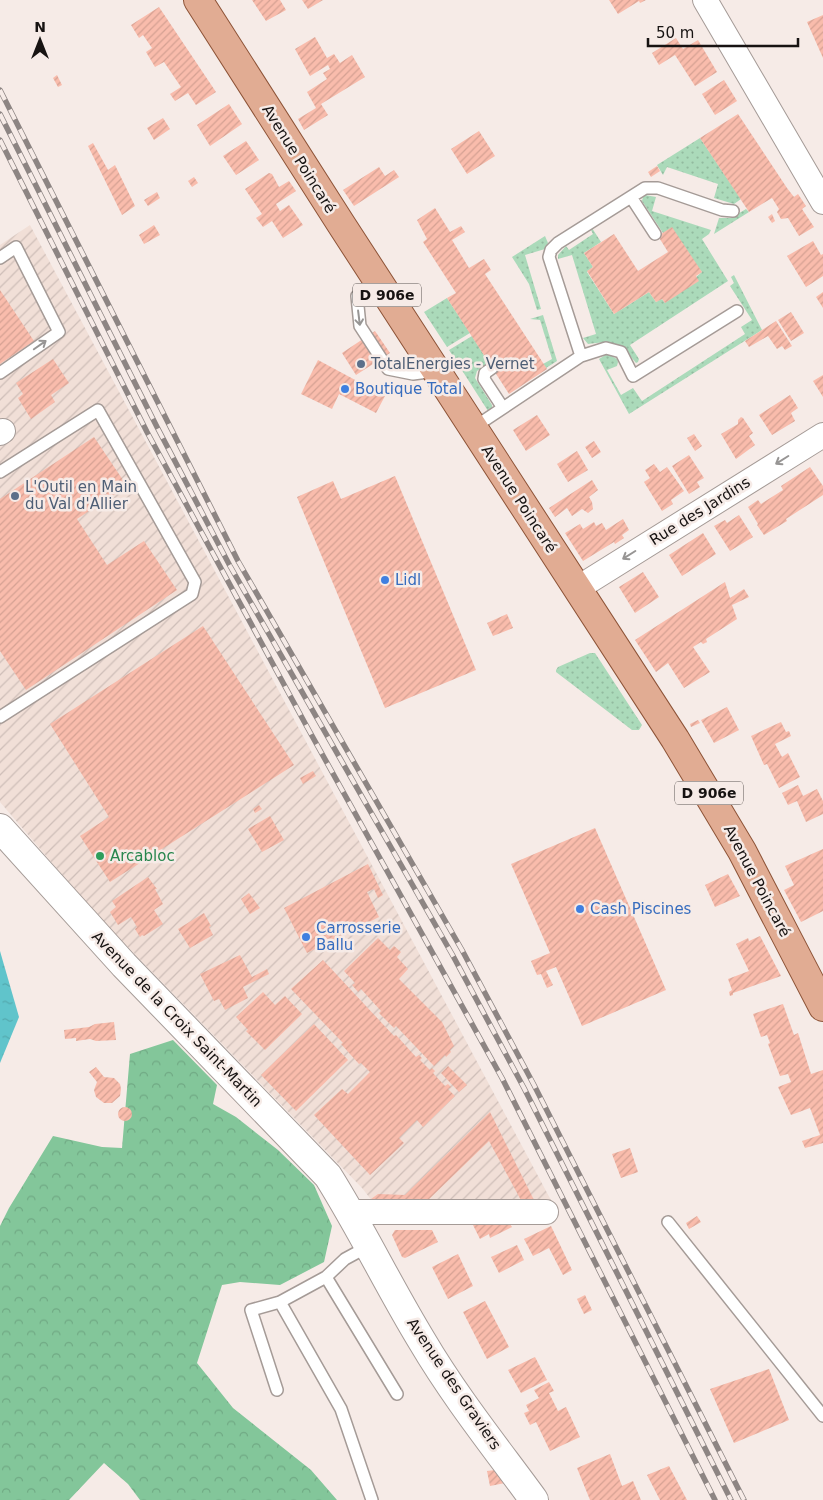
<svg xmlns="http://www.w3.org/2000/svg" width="823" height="1500" viewBox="0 0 823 1500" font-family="'DejaVu Sans',sans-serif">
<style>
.industrial{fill:url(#industrial-furrows)}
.grass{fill:url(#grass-dots)}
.forest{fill:url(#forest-crowns)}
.water{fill:url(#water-ripples)}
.building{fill:url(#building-hatch)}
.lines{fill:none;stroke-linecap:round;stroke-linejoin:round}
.service-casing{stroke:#a59b97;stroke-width:14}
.minor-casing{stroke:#a59b97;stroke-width:26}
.tertiary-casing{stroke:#a59b97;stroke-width:30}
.primary-casing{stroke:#8d5337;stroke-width:30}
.service{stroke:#fff;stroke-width:11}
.minor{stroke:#fff;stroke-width:24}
.tertiary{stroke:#fff;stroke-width:28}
.primary{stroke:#e1ac93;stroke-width:28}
.rail-casing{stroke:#8d8583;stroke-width:5.5}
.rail{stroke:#f6ebe7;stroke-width:4;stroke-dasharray:11;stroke-linecap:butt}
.oneway{stroke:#979594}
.service-dot{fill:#5c6f8a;stroke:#f6ebe7;stroke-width:2}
.shop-dot{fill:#3f7fe0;stroke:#f6ebe7;stroke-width:2}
.leisure-dot{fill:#2e9e5b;stroke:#f6ebe7;stroke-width:2}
.labels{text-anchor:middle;stroke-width:5;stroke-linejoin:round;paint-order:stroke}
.shield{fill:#f6ebe7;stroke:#5a5452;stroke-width:1}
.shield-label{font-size:14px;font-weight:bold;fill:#171312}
.street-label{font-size:15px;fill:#171312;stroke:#f6ebe7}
.service-label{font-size:15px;fill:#4e5e75;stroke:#f6ebe7;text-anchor:start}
.shop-label{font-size:15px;fill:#366cbe;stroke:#f6ebe7;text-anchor:start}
.leisure-label{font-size:15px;fill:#27864d;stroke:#f6ebe7;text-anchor:start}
</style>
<defs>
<pattern id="industrial-furrows" width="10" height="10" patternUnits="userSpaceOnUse" patternTransform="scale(1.25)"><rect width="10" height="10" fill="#f1dfd7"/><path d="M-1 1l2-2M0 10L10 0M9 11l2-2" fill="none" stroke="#cebeb8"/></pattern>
<pattern id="grass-dots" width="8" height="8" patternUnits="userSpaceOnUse" patternTransform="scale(1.25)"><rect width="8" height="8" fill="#abdaba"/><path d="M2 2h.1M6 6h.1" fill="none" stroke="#92ba9f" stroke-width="1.8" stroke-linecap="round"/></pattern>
<pattern id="forest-crowns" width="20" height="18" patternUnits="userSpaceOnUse" patternTransform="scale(1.25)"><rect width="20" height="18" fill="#83c69a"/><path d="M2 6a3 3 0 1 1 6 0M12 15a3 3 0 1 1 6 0" fill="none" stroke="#70a984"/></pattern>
<pattern id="water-ripples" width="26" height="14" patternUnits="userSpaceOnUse" patternTransform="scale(1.25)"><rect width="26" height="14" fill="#60c4cb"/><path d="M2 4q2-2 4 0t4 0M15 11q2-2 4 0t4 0" fill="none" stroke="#53a8ad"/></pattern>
<pattern id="building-hatch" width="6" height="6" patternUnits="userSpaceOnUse" patternTransform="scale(1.25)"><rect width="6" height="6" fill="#f9bcac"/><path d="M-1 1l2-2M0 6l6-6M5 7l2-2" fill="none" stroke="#d5a193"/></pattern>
</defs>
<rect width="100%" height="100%" fill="#f6ebe7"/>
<!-- industrial -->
<path class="industrial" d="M30,225L553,1204L376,1206L362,1188L94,912L0,802V245Z"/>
<!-- grass -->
<path class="grass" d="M700,138L741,199L734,204L714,198L718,184L667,167L663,175L657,165Z
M645,195L656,197L652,211L711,230L709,234L702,239L728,281L630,345L639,359L638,362L636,363L622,346L605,342L588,344L583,338L596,334L572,255L558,259V255L566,246L569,250L593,234L591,230L592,228L601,242L584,253L593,267L587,272L614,314L649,292L656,302L662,299L665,303L702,272L663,233L642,201L643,197Z
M746,209L749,212L714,234L719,218H731Z
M545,236L548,243L545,249L525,255L541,309L537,310L529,284L512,257Z
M734,275L762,330L629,414L599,359L607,354L617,359L618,362L617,366L607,370L621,395L633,388L642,401L745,334L741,327L752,320L730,286L734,283L731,277Z
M447,298L470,333L447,347L424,312Z
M543,315L557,361L546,368L543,364L552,359L540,320L530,319Z
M472,336L489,363L477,371L475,378L492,405V409L488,411L449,350Z
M590,653H595L642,725L639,730H632L556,672V670L558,667Z"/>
<!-- forest -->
<path class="forest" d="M173,1040L217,1085L213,1104L236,1117L278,1150L314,1185L332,1226L324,1262L280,1285L240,1282L222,1285L197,1363L233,1408L311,1470L337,1500H140L128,1484L104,1463L69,1500H0V1226L9,1208L53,1136L102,1147L122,1148L130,1054Z"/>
<!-- water -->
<path class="water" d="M0,951L19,1017L0,1063Z"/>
<!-- building -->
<path class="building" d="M252,0H280L286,10L266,21Z
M302,0H323L308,9Z
M609,0H646L640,3L639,1L618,14Z
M159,7L216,92L196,105L188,93L175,101L170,94L181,87L164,62L155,67L146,52L152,48L143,35L139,38L131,25Z
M823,15V58L807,22Z
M315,37L327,58L334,54L340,63L352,55L365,77L321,104L328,115L304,130L298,119L316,108L307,92L327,79L323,73L330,69L328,65L310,76L295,49Z
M676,38L683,49L698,40L717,72L695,86L675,55L659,65L652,53Z
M57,75L62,85L58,87L53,78Z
M724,80L737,101L715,115L702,94Z
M229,104L242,124L210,146L197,125Z
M738,114L787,188L794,197L798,194L806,206L802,209L814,227L799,236L788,218L781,219L777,212L779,209L772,198L749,212L700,138Z
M163,118L170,129L154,140L147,128Z
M479,131L495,156L467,174L451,149Z
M246,141L259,160L236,175L223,156Z
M93,143L108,170L115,165L135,206L122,215L88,146Z
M657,166L660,171L651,177L648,172Z
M379,167L385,176L394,170L399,177L354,206L343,190Z
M269,173L272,174L279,187L289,181L296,191L276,204L280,211L289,205L303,225L283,238L272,221L263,227L256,218L262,214L245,189Z
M194,177L198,183L192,187L188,181Z
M157,192L160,198L148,206L144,200Z
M435,208L450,232L461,226L465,232L452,240L469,268L484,259L491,270L485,274L547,369L509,394L447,298L456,293L423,242L427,239L417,220Z
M772,214L775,221L772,223L768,217Z
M154,225L160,235L144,244L139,235Z
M672,227L702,272L696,276L699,281L665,303L662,299L656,302L649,292L614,314L587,271L593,267L584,253L614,234L638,271L668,252L658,236Z
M813,241L821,255L823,254V276L806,287L787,256Z
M0,290L34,341L0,364Z
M823,292V308L816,297Z
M791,312L804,333L791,341L778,320Z
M776,321L792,346L785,350L782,346L777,349L768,336L749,347L745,341Z
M375,331L390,353L356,375L342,353Z
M53,359L69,383L51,395L55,402L31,419L18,398L23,394L16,383Z
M318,360L385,396L376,413L339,394L332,409L301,394Z
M823,375V397L813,381Z
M790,395L798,408L791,413L795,421L772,435L759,415Z
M537,415L550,435L526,451L513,430Z
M741,417L743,418L753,433L749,436L755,445L736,459L721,434L738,424V420Z
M694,434L702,446L695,451L687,438Z
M94,437L127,486L77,519L107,565L144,541L177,590L26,690L0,651V499Z
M594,441L601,452L592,458L585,447Z
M577,451L588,470L568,482L557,464Z
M689,455L704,478L697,482L700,487L689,494L672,466Z
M654,464L660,472L667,467L684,491L671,500L673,504L662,511L644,482L650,478L645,470Z
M810,467L823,486V495L786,519L787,521L764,535L757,525L758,524L748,507L758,500L761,504L783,490L781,486Z
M395,476L476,670L385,708L297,497L333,481L341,499Z
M592,480L598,490L589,497L592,502L593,509L588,513L582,509L572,516L567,508L555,517L549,508Z
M739,515L753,537L730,551L714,526L725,520L727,523Z
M623,519L629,530L622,535L624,538L615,544L614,542L583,561L565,533L580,524L583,529L594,522L596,526L602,523L606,530Z
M703,533L716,554L682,576L669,555Z
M643,572L659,597L635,613L619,587Z
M725,582L730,598L744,589L749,597L732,605L737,619L706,639L707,642L703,644L701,642L693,647L710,672L684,688L668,663L656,672L635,640Z
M507,614L513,628L493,636L487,623Z
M203,626L294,765L110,882L80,836L109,817L50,724Z
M727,707L739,730L714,743L701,720Z
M698,720L700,723L691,727L690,724Z
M781,722L786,732L789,731L791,736L775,744L782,757L788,753L800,777L779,788L767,764L764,765L751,736Z
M313,771L316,776L303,784L300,778Z
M798,785L803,796L817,789L823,801V814L806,822L797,801L788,805L782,793Z
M259,805L262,809L255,813L253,809Z
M270,816L284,840L262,852L248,829Z
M595,828L666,990L582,1026L556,967L546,971L553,985L547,988L541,974L537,975L531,961L550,953L511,864Z
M823,849V911L801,922L784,890L794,885L785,866Z
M368,864L383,895L378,898L374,889L367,892L379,917L307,953L284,908Z
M728,874L740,896L715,907L705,885Z
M148,877L157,889H155L163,904L154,910L163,924L144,936L142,935L140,937L135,929L137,927L131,917L118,925L110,912L116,907L112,901Z
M249,893L260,908L250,914L241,899Z
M204,913L211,926L209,927L213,935L190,948L178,929Z
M760,936L781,976L733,993V995L730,996L729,992L732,990L728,979L749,971L736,944L748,938L749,941Z
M378,938L390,950L394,946L401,952L397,957L408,969L399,979L442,1022L454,1046L450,1050L451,1052L446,1057L445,1055L434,1066L396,1026L394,1028L379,1013L381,1011L361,989L358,992L352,985L355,983L344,971Z
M240,955L252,977L267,969L269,974L243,987L248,998L225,1010L219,999L214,1001L200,974Z
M323,960L394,1036L396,1035L416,1057L419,1055L422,1058L420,1060L430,1070L432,1068L435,1071L433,1073L445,1086L448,1084L451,1087L448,1089L455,1096L423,1127L417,1120L399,1138L404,1143L370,1175L314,1115L342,1089L348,1094L370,1072L361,1063L359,1064L341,1044L343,1043L291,989Z
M263,992L275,1005L285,996L302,1014L265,1050L246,1031L248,1030L236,1017Z
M783,1004L794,1035L798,1033L811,1074L823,1070V1143L805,1148L802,1141L820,1135L810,1108L791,1115L778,1087L791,1082L788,1074L780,1076L768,1044L770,1043L767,1035L761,1037L753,1014Z
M114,1022L116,1040L96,1041L90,1039L76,1041V1038L65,1039L64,1030L89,1027L95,1024Z
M314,1024L348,1060L296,1111L261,1075Z
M448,1066L467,1085L459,1092L441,1073Z
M96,1067L104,1077L114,1078L120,1084L121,1089L120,1096L112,1103H104L96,1097L94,1090L97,1082L89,1072Z
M118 1114a7 7 0 1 1 14 0a7 7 0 1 1-14 0Z
M490,1112L536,1204H523L489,1141L423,1205L376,1206L371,1199L378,1194L405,1195Z
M630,1148L638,1172L621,1178L612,1154Z
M697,1216L701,1222L689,1229L686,1223Z
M482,1221L510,1224L512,1227L490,1238L489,1234L480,1239L473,1225Z
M551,1226L572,1270L563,1275L549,1248L533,1256L524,1239Z
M395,1230H432L438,1242L405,1258L402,1257L392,1235Z
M517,1245L524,1260L499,1273L491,1257Z
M458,1254L473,1286L448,1299L432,1267Z
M585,1295L592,1310L584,1314L577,1299Z
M485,1301L509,1347L487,1359L463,1312Z
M535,1357L547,1380L521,1393L508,1370Z
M769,1369L789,1420L734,1443L710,1389Z
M549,1382L554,1391L549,1393L558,1411L566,1407L580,1437L550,1451L536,1422L530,1425L524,1413L529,1411L526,1405L539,1398L534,1390Z
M610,1454L622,1486L633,1481L641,1500H590L577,1468Z
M669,1466L687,1500H660L647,1475Z
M495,1470L505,1483L490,1486L487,1471Z"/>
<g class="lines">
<defs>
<path id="service" d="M631,197L655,234
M0,258L16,247L59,332L0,373
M379,283L357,296L360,326L388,369L413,374L435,371
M581,356L549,257L551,250L558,243L645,188H658L722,210L733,211
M492,368L485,373L484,379L503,408
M473,428L581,356L606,348L621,352L633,376L737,311
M0,472L98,410L195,582L192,594L0,717
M668,1222L823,1416
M326,1277L397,1394
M280,1302L341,1409L372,1500
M277,1390L251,1310L280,1302L326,1277L345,1259L369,1246"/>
<path id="minor" d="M705,0L823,202
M0,433L3,431
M578,588L823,435
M350,1212H546"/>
<path id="tertiary" d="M0,828L124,965L328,1176C362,1230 389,1287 422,1341C455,1397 496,1448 534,1500"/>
<path id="primary" d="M198,0L341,224L675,739L742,851L823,1007"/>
</defs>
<!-- service casing -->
<use href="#service" class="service-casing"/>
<!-- minor casing -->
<use href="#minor" class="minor-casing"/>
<!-- tertiary casing -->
<use href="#tertiary" class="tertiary-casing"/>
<!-- primary casing -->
<use href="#primary" class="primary-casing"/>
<!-- service -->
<use href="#service" class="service"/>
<!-- minor -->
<use href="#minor" class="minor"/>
<!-- tertiary -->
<use href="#tertiary" class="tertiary"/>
<!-- primary -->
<use href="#primary" class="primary"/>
<defs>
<path id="rail" d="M0,90L238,561L462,950L534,1085L744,1500
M0,114L157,427L230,566L452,954L524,1088L731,1500
M0,140L147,432L306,725L502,1078L715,1500"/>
</defs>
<!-- rail casing -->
<use href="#rail" class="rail-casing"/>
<!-- rail -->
<use href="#rail" class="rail"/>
</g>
<!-- one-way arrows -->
<defs><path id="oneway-shaft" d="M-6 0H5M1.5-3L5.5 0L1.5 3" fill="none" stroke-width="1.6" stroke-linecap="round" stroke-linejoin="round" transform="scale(1.25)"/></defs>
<g class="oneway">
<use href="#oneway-shaft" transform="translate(359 318) rotate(83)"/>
<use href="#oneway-shaft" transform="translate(40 345) rotate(-35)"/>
<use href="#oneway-shaft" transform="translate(782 460) rotate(148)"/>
<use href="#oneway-shaft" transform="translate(629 555) rotate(148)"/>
</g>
<!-- markers -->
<g class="service-dot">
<circle cx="361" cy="364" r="5"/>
<circle cx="15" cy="496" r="5"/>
</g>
<g class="shop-dot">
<circle cx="345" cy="389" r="5"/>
<circle cx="385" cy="580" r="5"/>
<circle cx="580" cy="909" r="5"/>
<circle cx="306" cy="937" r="5"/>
</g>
<circle class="leisure-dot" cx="100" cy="856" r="5"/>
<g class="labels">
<!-- shield labels -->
<g class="shield">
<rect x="353" y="283.5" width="68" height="23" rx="4"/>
<rect x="675" y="781.5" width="68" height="23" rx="4"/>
</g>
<g class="shield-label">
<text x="387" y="300">D 906e</text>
<text x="709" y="798">D 906e</text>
</g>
<!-- street labels -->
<g class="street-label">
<text transform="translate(299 159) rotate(58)" y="5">Avenue Poincaré</text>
<text transform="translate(519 499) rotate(57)" y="5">Avenue Poincaré</text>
<text transform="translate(700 511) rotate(-32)" y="5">Rue des Jardins</text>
<text transform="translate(757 881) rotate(62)" y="5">Avenue Poincaré</text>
<text transform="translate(177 1019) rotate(46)" y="5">Avenue de la Croix Saint-Martin</text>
<text transform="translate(454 1384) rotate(56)" y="5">Avenue des Graviers</text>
</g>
<!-- service labels -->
<g class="service-label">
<text x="371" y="369">TotalEnergies - Vernet</text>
<text x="25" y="492">L'Outil en Main<tspan x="25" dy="17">du Val d'Allier</tspan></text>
</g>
<!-- shop labels -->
<g class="shop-label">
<text x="355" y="394">Boutique Total</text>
<text x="395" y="585">Lidl</text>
<text x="590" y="914">Cash Piscines</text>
<text x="316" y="933">Carrosserie<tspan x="316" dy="17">Ballu</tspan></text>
</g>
<!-- leisure labels -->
<g class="leisure-label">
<text x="110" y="861">Arcabloc</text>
</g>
</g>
<!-- north arrow -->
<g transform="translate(40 40)" stroke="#f6ebe7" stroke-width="4" paint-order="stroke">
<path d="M0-4L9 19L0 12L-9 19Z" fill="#171312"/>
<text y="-8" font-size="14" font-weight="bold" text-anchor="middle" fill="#171312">N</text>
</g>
<!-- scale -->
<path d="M648 38v8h150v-8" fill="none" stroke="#171312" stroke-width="2.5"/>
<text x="656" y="38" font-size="15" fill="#171312" stroke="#f6ebe7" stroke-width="4" paint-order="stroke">50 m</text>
</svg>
